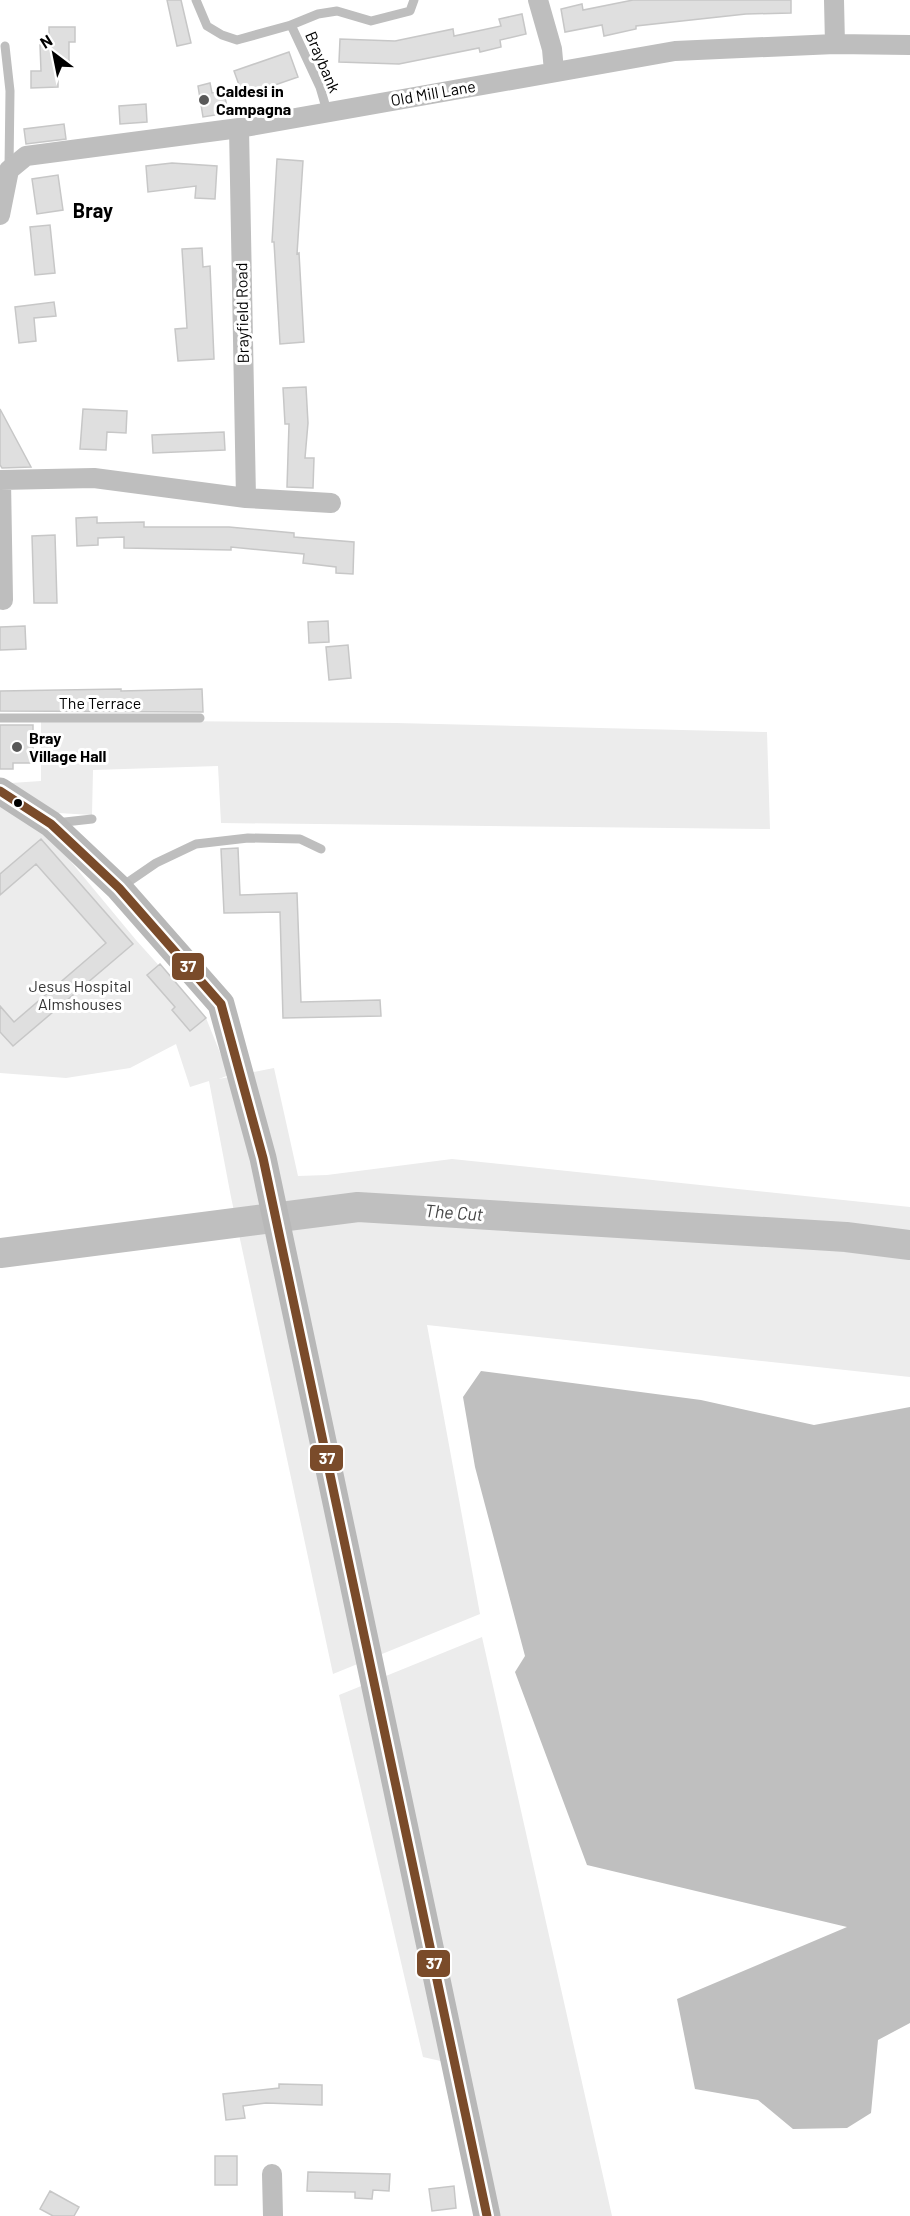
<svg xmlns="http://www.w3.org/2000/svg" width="910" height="2216" viewBox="0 0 910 2216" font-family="Barlow,sans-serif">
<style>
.green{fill:#ececec}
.water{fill:#bfbfbf}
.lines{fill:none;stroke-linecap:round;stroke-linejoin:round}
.river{stroke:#bfbfbf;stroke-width:30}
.building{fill:#dfdfdf;stroke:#c7c7c7;stroke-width:1.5}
.service{stroke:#bebebe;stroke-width:9}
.minor{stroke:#bebebe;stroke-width:20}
.secondary{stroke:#b8b8b8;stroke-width:27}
.bus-1-casing{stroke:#fff;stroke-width:14}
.bus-1{stroke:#7a4b2a;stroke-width:9}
.poi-dot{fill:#595959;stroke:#fff;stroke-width:2}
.bus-dot{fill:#000;stroke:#fff;stroke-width:2}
.labels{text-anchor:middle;stroke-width:6;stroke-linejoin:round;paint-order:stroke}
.street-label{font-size:16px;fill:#000;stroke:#fff}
.poi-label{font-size:16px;font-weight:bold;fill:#000;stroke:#fff;text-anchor:start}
.park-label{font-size:16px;fill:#333;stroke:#fff}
.water-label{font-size:18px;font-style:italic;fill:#444;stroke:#fff}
.quarter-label{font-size:20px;font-weight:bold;fill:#000;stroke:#fff}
.line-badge{stroke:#fff;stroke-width:2}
.badge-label{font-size:16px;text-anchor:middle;font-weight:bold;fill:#fff}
</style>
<rect width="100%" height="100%" fill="#fff"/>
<!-- green -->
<path class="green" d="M41,720L396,723L767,732L770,829L221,823L218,766L93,770L92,815L58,813L11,783L41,781Z
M0,807L48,834L136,940L206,1018L229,1075L219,1079L274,1068L298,1176L327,1175L452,1159L910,1207V1377L427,1325L480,1614L333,1674L231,1197L209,1081L190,1087L176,1044L130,1068L66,1078L0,1073Z
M482,1637L612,2216H498L467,2067L423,2057L339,1695Z"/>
<!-- water -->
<path class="water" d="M481,1371L701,1400L814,1425L910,1407V2023L878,2040L871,2113L847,2128L793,2129L758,2100L695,2089L677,1999L847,1927L587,1865L515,1672L525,1656L475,1467L463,1397Z"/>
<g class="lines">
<!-- river -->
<path class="river" d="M0,1253L358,1207L846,1237L910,1245"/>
</g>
<!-- building -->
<path class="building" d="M167,0H181L191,43L177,46Z
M633,0H791V13L746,14L636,26V29L604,36L602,25L565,32L561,9L582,4L583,10Z
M522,14L526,34L500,40L501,47L480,52L479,48L399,64L339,62L340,39L395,41L453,29L454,36L501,26L499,19Z
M49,27H75V42H69V62H58V87L31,88V71H41L40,45H49Z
M289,52L298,77L243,96L234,71Z
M210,83L212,93L224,91L228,113L203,117L198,86Z
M146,104L147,122L120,124L119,106Z
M64,124L66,139L26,144L24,129Z
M277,159L303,161L297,254L299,253L304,342L280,344L274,242H272Z
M172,163L217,166L215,199L195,198L196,186L148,192L146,166Z
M58,175L63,210L37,214L32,179Z
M50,225L55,273L35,275L30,227Z
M202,248L203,267L210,266L214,359L178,361L175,329L187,328L182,249Z
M54,302L56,316L34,318L36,341L19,343L15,307Z
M306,387L308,423L305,458H314L313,488L287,487L289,424H285L283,388Z
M0,409L31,467L2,468L0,465Z
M83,409L127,411L126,433L107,432L106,450L80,449Z
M224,432L225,450L153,453L152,435Z
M97,517V523L144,522V527H229L294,533V537L354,542L353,574L336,573V567L303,563L304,554L231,547V550L124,548V537L98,538V545L77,546L76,518Z
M55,535L57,603H34L32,536Z
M328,621L329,642L309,643L308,622Z
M25,626L26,649L0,650V627Z
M348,645L351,678L329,680L326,647Z
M121,689V691L202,689L203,712L0,711V691Z
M0,725H33V763H13V769H0Z
M41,839L133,944L13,1046L0,1032V1006L14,1022L106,943L36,864L0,895V874Z
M238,848L240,895L297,893L301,1002L380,1000L381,1016L283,1018L280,912L224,913L221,849Z
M160,964L206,1018L190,1031L172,1010L175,1007L147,975Z
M279,2084L322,2085V2105L266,2103L243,2106L245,2118L226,2120L223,2094L279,2088Z
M215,2156H237V2185H215Z
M308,2172L390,2174L389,2191L373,2190L372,2199L355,2198V2192L307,2191Z
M454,2186L456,2208L432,2211L429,2189Z
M50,2191L79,2207L74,2216H53L40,2209Z"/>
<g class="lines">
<!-- service -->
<path class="service" d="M196,0L207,26L222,35L237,40L291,25L320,87L327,111
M291,25L318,14L337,11L371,21L410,11L414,0
M5,46L10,91L9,168
M0,718H200
M56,823L92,819
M121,887L156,863L196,844L248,838L300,839L321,849"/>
<!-- minor -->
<path class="minor" d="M538,0L552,49L554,71
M834,0L835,44
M239,128L246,498
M0,215L9,170L26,156L239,128L675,51L835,44L910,45
M0,480L94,478L246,498L331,503
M1,480L3,600
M272,2174L273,2216"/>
<!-- secondary -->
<path class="secondary" d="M0,791L51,824L119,888L221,1004L263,1158L487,2216"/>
<defs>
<path id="bus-1" d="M0,791L51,824L119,888L221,1004L263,1158L487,2216"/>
</defs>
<!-- bus-1 casing -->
<use href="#bus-1" class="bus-1-casing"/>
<!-- bus-1 -->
<use href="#bus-1" class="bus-1"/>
</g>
<!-- markers -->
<g class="poi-dot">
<circle cx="204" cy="100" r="6"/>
<circle cx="17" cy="747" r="6"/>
</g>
<circle class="bus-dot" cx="18" cy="803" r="5"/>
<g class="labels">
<!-- street labels -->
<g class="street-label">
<text transform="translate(323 62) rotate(67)" y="6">Braybank</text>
<text transform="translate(433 93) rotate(-10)" y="6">Old Mill Lane</text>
<text transform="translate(242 313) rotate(-91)" y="6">Brayfield Road</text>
<text x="100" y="709">The Terrace</text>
</g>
<!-- poi labels -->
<g class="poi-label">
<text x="216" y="97">Caldesi in<tspan x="216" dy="18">Campagna</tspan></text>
<text x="29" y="744">Bray<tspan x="29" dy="18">Village Hall</tspan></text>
</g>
<!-- park labels -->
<g class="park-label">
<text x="80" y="992">Jesus Hospital<tspan x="80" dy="18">Almshouses</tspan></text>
</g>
<!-- water labels -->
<g class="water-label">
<text transform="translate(454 1213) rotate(4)" y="6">The Cut</text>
</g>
<!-- quarter labels -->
<g class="quarter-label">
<text x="93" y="218">Bray</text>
</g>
</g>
<g class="line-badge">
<rect x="171" y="952" width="34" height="29" rx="6" fill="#7a4b2a"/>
<rect x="309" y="1444" width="35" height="28" rx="6" fill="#7a4b2a"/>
<rect x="416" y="1949" width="35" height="29" rx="6" fill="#7a4b2a"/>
</g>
<g class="badge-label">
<text x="188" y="972">37</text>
<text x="327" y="1464">37</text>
<text x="434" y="1969">37</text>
</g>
<!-- north arrow -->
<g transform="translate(54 54) rotate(328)" stroke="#ffffff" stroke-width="4.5" paint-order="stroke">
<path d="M0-4.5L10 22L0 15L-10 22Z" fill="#000000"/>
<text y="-9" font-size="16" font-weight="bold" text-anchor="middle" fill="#000000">N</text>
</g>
</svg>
